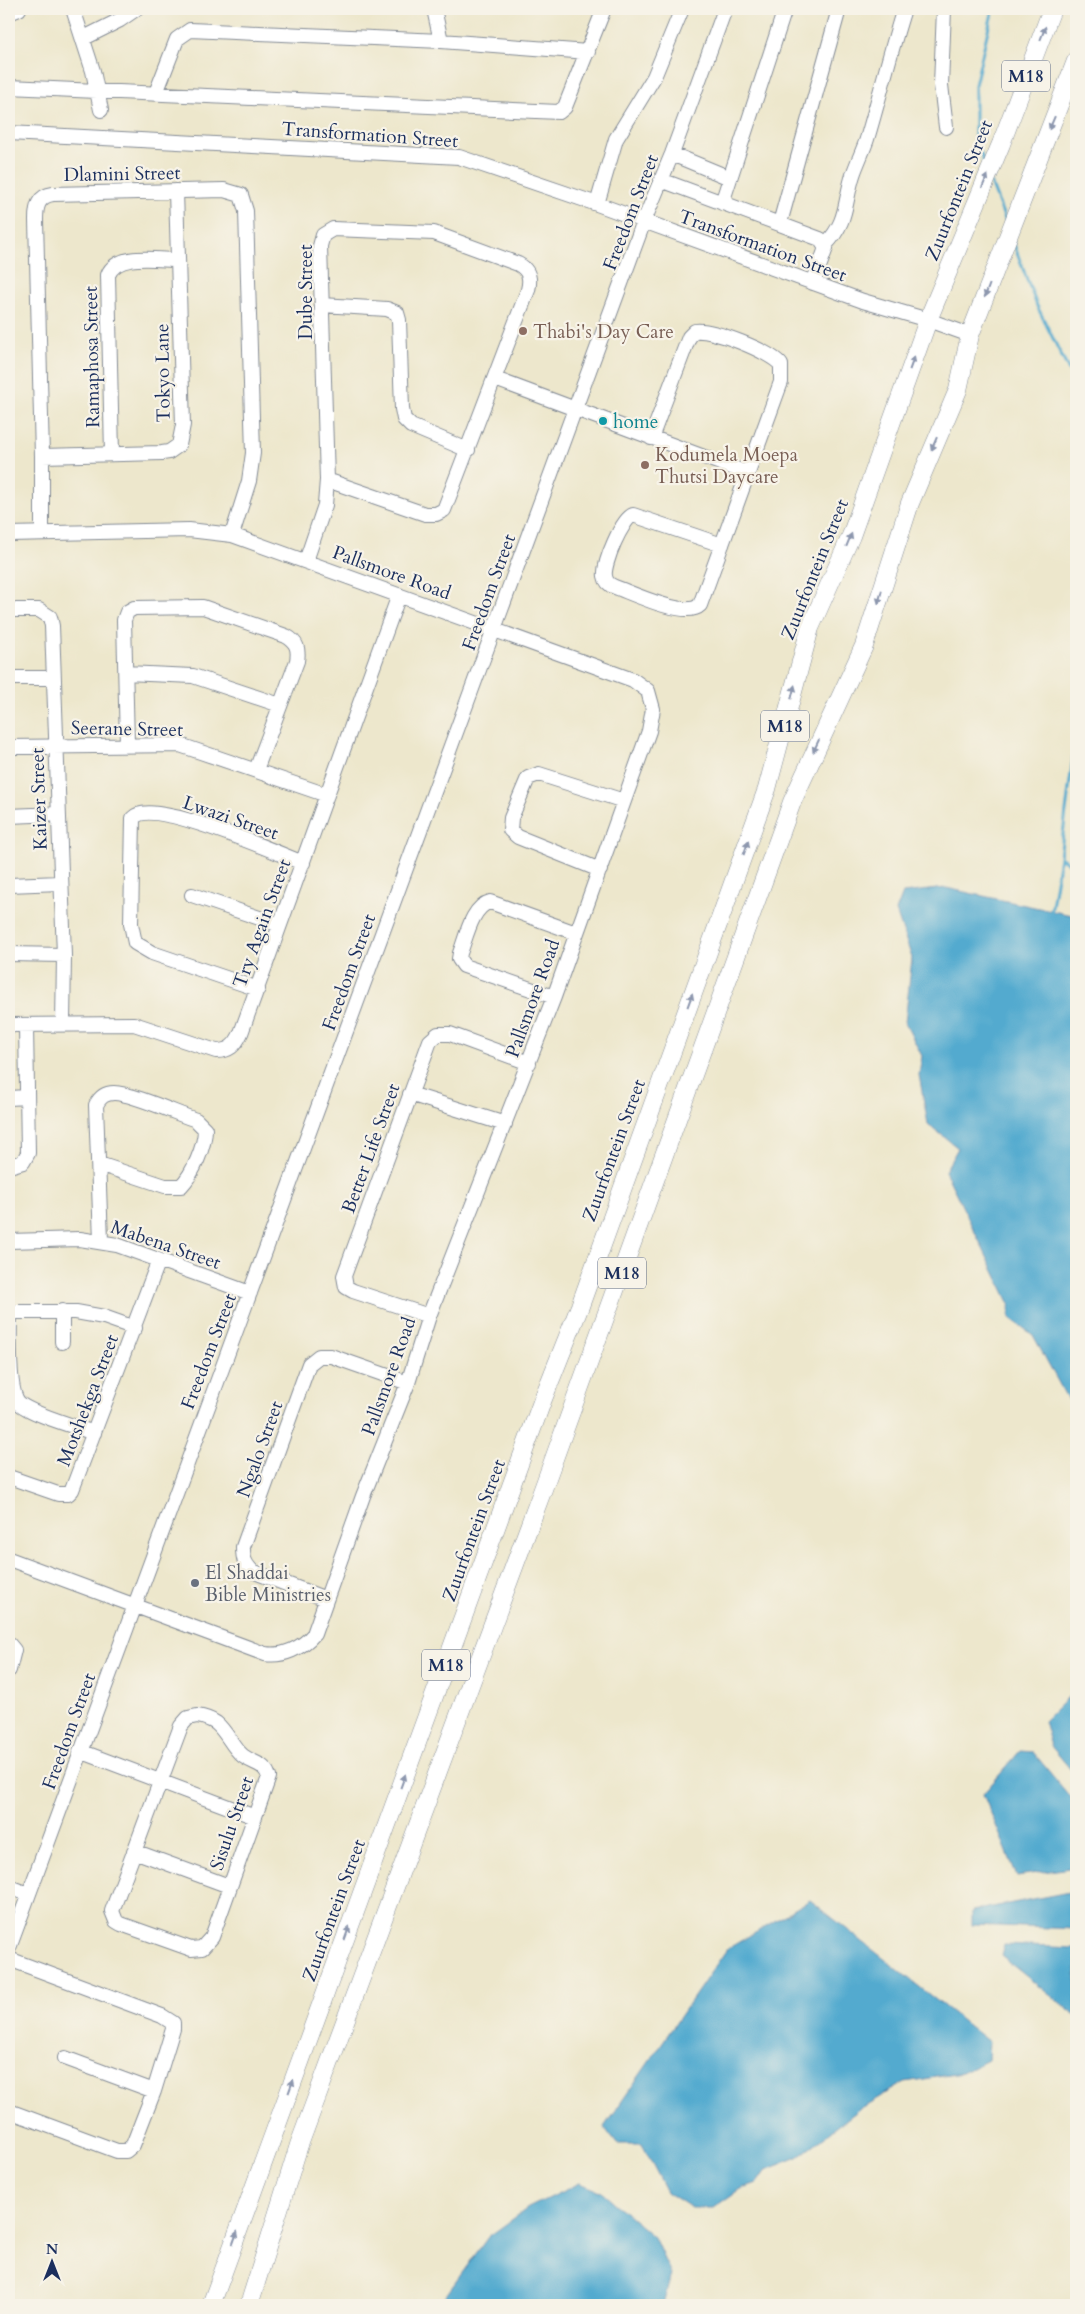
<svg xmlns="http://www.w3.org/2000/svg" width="1085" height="2314" viewBox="0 0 1085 2314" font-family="Cardo,serif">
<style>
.water{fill:#53aacf;stroke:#376c96}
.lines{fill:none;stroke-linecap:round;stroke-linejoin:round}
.stream{stroke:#53aacf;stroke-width:3}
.minor-casing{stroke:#848b95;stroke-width:16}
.major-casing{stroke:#848b95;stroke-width:19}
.minor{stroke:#fff;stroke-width:14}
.major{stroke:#fff;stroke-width:18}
.oneway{fill:#8d97ae}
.education-dot{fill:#8d6e63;stroke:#f7f3e8;stroke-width:2}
.culture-dot{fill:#0f9aa8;stroke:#f7f3e8;stroke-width:2}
.worship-dot{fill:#6b7280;stroke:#f7f3e8;stroke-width:2}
.labels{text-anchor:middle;stroke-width:4.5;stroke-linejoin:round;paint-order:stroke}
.shield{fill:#f7f3e8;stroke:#5d6a87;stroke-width:1}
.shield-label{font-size:18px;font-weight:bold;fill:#1b2f5e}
.street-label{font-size:19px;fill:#1b2f5e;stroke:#f7f3e8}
.education-label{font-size:19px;fill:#785e54;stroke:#f7f3e8;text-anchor:start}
.culture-label{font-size:19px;fill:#0d838f;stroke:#f7f3e8;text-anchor:start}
.worship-label{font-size:19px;fill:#5b616d;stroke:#f7f3e8;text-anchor:start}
</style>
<rect width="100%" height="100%" fill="#f7f3e8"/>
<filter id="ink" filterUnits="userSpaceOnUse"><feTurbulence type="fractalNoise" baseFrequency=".02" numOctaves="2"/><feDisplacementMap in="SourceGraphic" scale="10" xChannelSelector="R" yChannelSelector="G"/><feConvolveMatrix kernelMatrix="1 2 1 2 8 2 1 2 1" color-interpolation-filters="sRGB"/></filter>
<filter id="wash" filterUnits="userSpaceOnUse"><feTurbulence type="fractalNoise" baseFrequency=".0096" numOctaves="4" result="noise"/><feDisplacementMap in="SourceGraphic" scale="20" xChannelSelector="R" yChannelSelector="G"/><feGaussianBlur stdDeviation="1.12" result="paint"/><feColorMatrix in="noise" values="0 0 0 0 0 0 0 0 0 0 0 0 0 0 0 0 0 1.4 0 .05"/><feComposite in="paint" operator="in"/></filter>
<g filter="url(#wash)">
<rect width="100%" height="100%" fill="#ede7cc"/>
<!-- water -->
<path class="water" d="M946,888L1076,916V1415L1033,1335L1010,1318V1304L945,1171L958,1148L928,1124L919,1075L922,1056L905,1023L912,958L896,911L903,893Z
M1076,1689V1776L1051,1746L1044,1721Z
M1020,1751L1033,1752L1076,1804V1867L1017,1876L983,1794Z
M1069,1892L1076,1893V1929L972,1925V1911Z
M810,1900L989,2042L988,2060L962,2073L905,2082L861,2108L798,2157L766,2170L757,2183L740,2189L713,2208H692L667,2192L642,2144H617L604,2127L727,1949Z
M1004,1945L1076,1948V2016L1001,1956Z
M580,2183L600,2191L654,2237L671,2275L663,2305H439L488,2237L528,2208Z"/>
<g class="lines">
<!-- stream -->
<path class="stream" d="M329,14L369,9
M985,165L975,138V85L993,9
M991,183L1006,222
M1013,242L1037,306L1072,377L1076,413
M1076,735L1060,857L1076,868
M1051,913L1060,857"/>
</g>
</g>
<g filter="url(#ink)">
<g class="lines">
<defs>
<path id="minor" d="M73,9L93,71L101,110
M434,9L441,41L588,52
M944,9L941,85L946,127
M9,13L19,9
M84,38L120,20L136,9
M9,87L559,112L565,107L604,9
M156,93L177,39L190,30L441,41
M9,133L459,157L597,204L863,301L928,320L970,335
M672,154L730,178
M661,180L820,239L826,248L813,283
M722,203L785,9
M597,204L616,139L654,77L682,9
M780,223L839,9
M825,245C848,222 844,203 853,175C857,163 863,151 867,139C880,96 890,52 904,9
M322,305L387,309L397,313L399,320L402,409L404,419L411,426L468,450
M495,379L747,473
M651,438L689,337L695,331C711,328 772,352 781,365V382L700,605C686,619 632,593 615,587C609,585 606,582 605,576C603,564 622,519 633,515L722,545
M112,454L108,275C117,252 157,260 178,260
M42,456L162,453L169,452L179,445L183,425L176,191
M42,533V456L36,220C36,207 38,196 53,194L224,190L241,195L246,211L253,453L249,481L232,535
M9,534L189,530L232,535L633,680L648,691L653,709L649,731L554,997L429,1316L408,1383L363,1496L314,1634C302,1648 283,1657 265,1654L9,1559
M306,561L325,505L327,480L320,246L323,235L333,229L434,233L518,264C529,270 531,278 528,290L444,510L436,514H425L327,480
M9,610H39L50,617L52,626L64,955L63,1024
M126,673L193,676L280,705
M9,678H53
M127,744L124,620L127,612L134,608L203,607L286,636C297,642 299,649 297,661L256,770
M9,747L180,745L327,795
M9,816L58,814
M600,870L518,837L510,830L511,818L528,778L539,774L624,801
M9,885L60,883
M192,895L280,925
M9,954L64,955
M258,989L152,953L135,943L131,924L133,818C152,797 277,853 303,863
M554,997L464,966L459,959L460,953C466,938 472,906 490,902L576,933
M9,1025L134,1024L216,1051C229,1051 235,1046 241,1033L399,595
M410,1094L505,1124
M9,1098L27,1097
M99,1164L165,1186H181C193,1174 205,1146 205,1129L196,1120C178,1114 131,1093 114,1093C105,1093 100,1097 96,1105L101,1241
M9,1166L23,1162L28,1153L26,1025
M9,1241L80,1239L117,1245L250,1293
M62,1311V1342
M9,1312H76L104,1317L135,1328
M10,1312C10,1331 7,1390 19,1403C31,1414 77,1427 94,1433
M429,1316L353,1291L346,1287L344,1276L430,1041L438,1034H450L529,1063
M9,1477L58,1494H68L72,1490L159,1260
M326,1599L252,1571C244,1563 243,1558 243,1547L309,1364L319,1356H331L408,1383
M9,1644L14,1650L9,1670
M197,1716C204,1717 210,1719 216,1723C227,1732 232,1747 243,1756C254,1764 265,1763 269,1777L212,1937L202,1948L191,1949L121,1924L116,1921L112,1911L181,1726L188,1718Z
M80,1751L255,1817
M134,1851L229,1886
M9,1887L28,1894
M9,1948L644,221L672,154L725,9
M9,1959L162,2016L173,2023V2029L154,2091L133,2145L126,2151H117L9,2111
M65,2058L154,2091"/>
<path id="major" d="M211,2305L543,1399L580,1306L767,789L810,628L851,536L928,320L1001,144L1052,9
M249,2305L299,2145L543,1489L792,802L864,646L910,503L958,390L970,335L1076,61"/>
</defs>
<!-- minor casing -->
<use href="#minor" class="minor-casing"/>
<!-- major casing -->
<use href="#major" class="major-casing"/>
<!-- minor -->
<use href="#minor" class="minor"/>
<!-- major -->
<use href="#major" class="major"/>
</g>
<!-- one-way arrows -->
<defs><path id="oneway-solid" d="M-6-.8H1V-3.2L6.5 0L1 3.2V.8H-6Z" transform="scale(1.25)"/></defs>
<g class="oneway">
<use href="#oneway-solid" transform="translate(1043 33) rotate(-69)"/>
<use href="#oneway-solid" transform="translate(1052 123) rotate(113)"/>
<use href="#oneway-solid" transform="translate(985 181) rotate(-67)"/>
<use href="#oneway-solid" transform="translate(987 291) rotate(111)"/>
<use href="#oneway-solid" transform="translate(912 363) rotate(-70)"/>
<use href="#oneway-solid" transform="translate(934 444) rotate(113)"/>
<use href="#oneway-solid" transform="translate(849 540) rotate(-68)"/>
<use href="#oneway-solid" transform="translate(880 597) rotate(105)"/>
<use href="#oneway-solid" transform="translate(793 692) rotate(-76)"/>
<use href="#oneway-solid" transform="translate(816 746) rotate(115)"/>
<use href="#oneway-solid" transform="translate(746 848) rotate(-70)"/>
<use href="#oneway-solid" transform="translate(690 1000) rotate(-70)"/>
<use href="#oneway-solid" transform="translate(403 1781) rotate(-70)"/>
<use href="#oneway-solid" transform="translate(347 1933) rotate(-70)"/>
<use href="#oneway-solid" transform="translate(291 2086) rotate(-70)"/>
<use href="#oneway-solid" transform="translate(235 2238) rotate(-70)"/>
</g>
</g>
<!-- markers -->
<g class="education-dot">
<circle cx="523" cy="331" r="5"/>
<circle cx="645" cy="465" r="5"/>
</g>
<circle class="culture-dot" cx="603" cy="421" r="5"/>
<circle class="worship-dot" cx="195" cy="1583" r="5"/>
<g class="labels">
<!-- shield labels -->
<g class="shield">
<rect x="1002" y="60.5" width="48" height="31" rx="4"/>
<rect x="761" y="710.5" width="48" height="31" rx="4"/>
<rect x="598" y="1257.5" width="48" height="31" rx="4"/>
<rect x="422" y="1649.5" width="48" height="31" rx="4"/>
</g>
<g class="shield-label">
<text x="1026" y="82">M18</text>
<text x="785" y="732">M18</text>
<text x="622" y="1279">M18</text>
<text x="446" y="1671">M18</text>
</g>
<!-- street labels -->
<g class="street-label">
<text transform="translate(370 134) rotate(4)" y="7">Transformation Street</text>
<text transform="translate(122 173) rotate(-1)" y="7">Dlamini Street</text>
<text transform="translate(958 190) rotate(-68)" y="7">Zuurfontein Street</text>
<text transform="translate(630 212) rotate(-69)" y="7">Freedom Street</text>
<text transform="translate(763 245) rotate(20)" y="7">Transformation Street</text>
<text transform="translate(305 292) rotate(-90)" y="7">Dube Street</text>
<text transform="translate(91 357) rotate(-91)" y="7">Ramaphosa Street</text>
<text transform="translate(162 373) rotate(-91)" y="7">Tokyo Lane</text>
<text transform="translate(814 569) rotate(-68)" y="7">Zuurfontein Street</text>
<text transform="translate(392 572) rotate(20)" y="7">Pallsmore Road</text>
<text transform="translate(488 592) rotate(-70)" y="7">Freedom Street</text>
<text transform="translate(127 728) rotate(1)" y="7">Seerane Street</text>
<text transform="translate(38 799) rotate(-92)" y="7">Kaizer Street</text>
<text transform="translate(231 817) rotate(19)" y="7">Lwazi Street</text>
<text transform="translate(261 923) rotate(-70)" y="7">Try Again Street</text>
<text transform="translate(348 972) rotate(-70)" y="7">Freedom Street</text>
<text transform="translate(532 998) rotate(-70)" y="7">Pallsmore Road</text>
<text transform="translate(370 1148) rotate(-70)" y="7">Better Life Street</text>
<text transform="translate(613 1150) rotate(-70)" y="7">Zuurfontein Street</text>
<text transform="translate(166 1244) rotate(19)" y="7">Mabena Street</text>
<text transform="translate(208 1351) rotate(-69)" y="7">Freedom Street</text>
<text transform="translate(388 1376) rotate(-70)" y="7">Pallsmore Road</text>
<text transform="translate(87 1400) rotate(-69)" y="7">Motshekga Street</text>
<text transform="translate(259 1449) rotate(-70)" y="7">Ngalo Street</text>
<text transform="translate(473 1530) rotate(-70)" y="7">Zuurfontein Street</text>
<text transform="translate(68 1731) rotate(-70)" y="7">Freedom Street</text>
<text transform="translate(231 1823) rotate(-71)" y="7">Sisulu Street</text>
<text transform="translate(333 1910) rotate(-70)" y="7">Zuurfontein Street</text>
</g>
<!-- education labels -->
<g class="education-label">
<text x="533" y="338">Thabi's Day Care</text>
<text x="655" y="461">Kodumela Moepa<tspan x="655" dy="22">Thutsi Daycare</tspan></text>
</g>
<!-- culture labels -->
<g class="culture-label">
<text x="613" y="428">home</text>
</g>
<!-- worship labels -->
<g class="worship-label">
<text x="205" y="1579">El Shaddai<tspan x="205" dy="22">Bible Ministries</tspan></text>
</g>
</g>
<!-- margin -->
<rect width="1085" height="2314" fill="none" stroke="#f7f3e8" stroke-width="30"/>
<!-- north arrow -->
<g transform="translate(52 2262)" stroke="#f7f3e8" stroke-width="4" paint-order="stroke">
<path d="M0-4L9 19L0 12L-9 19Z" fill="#1b2f5e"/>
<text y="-8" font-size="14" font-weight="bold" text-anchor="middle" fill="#1b2f5e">N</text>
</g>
</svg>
